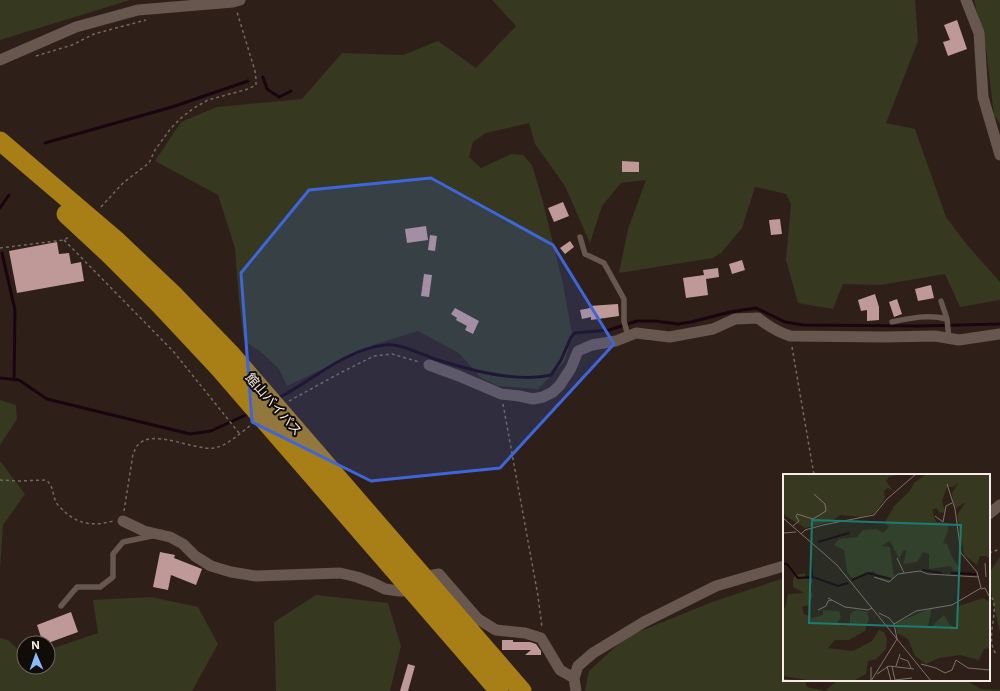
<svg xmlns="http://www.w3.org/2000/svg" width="1000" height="691" viewBox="0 0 1000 691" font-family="Inter,'Noto Sans JP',sans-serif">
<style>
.green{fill:#363820}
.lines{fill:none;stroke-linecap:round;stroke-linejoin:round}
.stream{stroke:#1a0410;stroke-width:3}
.building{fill:#bf9998}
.path{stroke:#746860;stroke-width:1.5;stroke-dasharray:3 3;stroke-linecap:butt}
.service{stroke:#67574e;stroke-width:5.5}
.minor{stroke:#67574e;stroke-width:11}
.trunk{stroke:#a87e16;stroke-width:19}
.marked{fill:#3e66da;fill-opacity:0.2;stroke:#3e66da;stroke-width:3;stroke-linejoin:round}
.labels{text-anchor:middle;stroke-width:4;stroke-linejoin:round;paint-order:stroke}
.street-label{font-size:13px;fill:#f7ede7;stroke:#120c08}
.inset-river{fill:none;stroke:#1a0410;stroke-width:2}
.inset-road{fill:none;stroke:#7e726b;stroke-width:1}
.view{fill:#1b7c74;fill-opacity:0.15;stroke:#1b7c74;stroke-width:2}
.inset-edge{fill:none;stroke:#f7ede7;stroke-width:2}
</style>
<rect width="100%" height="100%" fill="#2e2018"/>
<!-- green -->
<path class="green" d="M0,0H130L0,40Z
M492,0H915L918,41L886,123L915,129L946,217L968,246L1000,282V300L960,307L945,274L880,285L843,284L833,309L798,303L786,260L791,204L786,194L755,187L742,228L722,252L713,258L619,273L628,229L646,180L621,183L602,206L590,243L565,186L535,144L529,123L486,133L473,142L469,157L481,168L511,154L523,155L532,165L542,198L563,284L572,334L565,361L538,389L498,386L480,377L459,353L418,331L373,345L287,386L279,369L260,351L244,341L239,301L235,248L218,195L155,161L181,122L217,107L302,99L342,53L403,55L438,41L476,68L516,26Z
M974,0H1000V124L994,115L986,49Z
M0,400L16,405L17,419L0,445Z
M0,461L25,494L3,525L0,570Z
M1000,557V633L989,582V573Z
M784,578V680H805L807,687L825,691L838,680H965L981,689L1000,690V691H585L589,671L626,637L712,602Z
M316,595L388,603L401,646L390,691H276L274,622Z
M151,597L198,607L218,644L192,691H0V638L8,640L24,655V667H48V650L98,633L93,600Z"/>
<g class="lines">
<!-- stream -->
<path class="stream" d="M263,77L267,89L279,97L291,91
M45,143L172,107L248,81
M0,208L9,195
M2,253L15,310L14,380
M0,378L19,380L47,399L190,434L211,431L250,413
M278,398C314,380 344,350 385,345C398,343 419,353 432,358C465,369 517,383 551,375L561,360L571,337L575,333L609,330L637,321H655L678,324L691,322L730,312L756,308L785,322L803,325L920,326L1000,324"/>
</g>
<!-- building -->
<path class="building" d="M957,20L967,49L948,56L943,42L950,40L944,25Z
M622,161L639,162V172H622Z
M563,202L569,216L554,222L548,208Z
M780,219L782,234L771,235L769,220Z
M426,226L428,240L407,243L405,229Z
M430,235L437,236L435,251L428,250Z
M570,241L574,247L565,254L560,248Z
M57,242L59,254L69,253L71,264L81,262L84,281L17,293L9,251Z
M742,260L745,270L732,274L729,264Z
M718,268L719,277L706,279L708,295L686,298L683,278L704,275L703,270Z
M424,274L432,275L429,297L421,296Z
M931,285L934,298L918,301L915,289Z
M875,294L879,307V320L867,321V310L861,311L858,300Z
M897,299L902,314L894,317L889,302Z
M618,304L619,316L591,320V317L582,319L580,310L590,308L589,306Z
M455,308L479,321L473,334L465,330L467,326L456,320L457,318L451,314Z
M160,552L175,555L174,558L202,569L196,585L171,575L168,590L153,587Z
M71,612L78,632L48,643H43L37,625Z
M502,640H513V642H530L536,644L541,651V655H525L531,650H502Z
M408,664L415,666L408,691H400Z"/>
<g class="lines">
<!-- path -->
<path class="path" d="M36,56L72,45L94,34L146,20
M101,207L123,183L149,163L155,150L171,128L181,118L194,108L208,100L248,89L256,85V79L255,71L237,12
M64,240L173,351L239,433
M0,248L64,240L70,236
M792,347L814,475
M289,401L342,372L374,356L392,354L419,362
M503,404L538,596L542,627
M0,480L18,481L46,480C54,486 52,494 56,502C58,506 62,509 64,511C78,525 95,526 113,521
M124,511L133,454C135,451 135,448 137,446C151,427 194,451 214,448C227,446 240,433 250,426
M989,553L1000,549
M989,592C991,596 994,600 994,604C996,619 986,640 996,654"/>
<!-- service -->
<path class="service" d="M580,237L585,254L604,263L624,299V321L628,336
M941,301L947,319
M892,322C910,318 929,314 947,319L949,339
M61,606L77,587H100L113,577V554L123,542L152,536"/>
<!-- minor -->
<path class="minor" d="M966,0L979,33L983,97L1000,155
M0,60L76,27L138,10L233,2L240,0
M429,365L459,376L501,394L519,396L533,399L543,397L553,392L560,385L571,368L578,351L592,345L616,341L636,333L670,337L713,329L735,319L758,318C768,326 778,332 790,336L885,337L935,336L959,340L1000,334
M989,514L1000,505
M123,521L144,531L170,537L183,544L195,556L211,566L231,572L256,576L340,573L357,577L373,583L385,589L399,591H405L423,577L439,574L478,619L496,630L525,633L541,638L560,670L574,678
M576,691L574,678L578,666L593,653L644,622L716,586L784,566"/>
<!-- trunk -->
<path class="trunk" d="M0,141L116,240L175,296L230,353L522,691
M66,214L110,255L160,305L219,368L499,691"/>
</g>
<!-- marked area -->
<path class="marked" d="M431,178L553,245L614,344L500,468L371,481L252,422L241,273L309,190Z"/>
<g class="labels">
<!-- street labels -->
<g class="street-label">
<text transform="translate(274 404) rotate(49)" y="5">館山バイパス</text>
</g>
</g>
<!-- overview -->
<g transform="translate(783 474)">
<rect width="207" height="207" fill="#2e2018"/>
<path d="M0,0L28,1L118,0L106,3L103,7L110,17L105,14L101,17L102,24L92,39L79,43L57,41L49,47L22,54L0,40ZM144,0H207V85L203,82H197L194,91L181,81L174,41L183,28L173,34L170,30L169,19L176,8L170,13H164L159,27L162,38L157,39L153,34L149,36L153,48L165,49V57L160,69L164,70L169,83L178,96L170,97L168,92L146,95V80L140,78L134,88L120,90L124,76L120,77L116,85L107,67L98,72L107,73L111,103L107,107L99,105L90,97L70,105L64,98L61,76L51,71L56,65L74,63L80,56L94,55L100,59L106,53L102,48L111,32L126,18L132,8ZM22,99V104L30,106L26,114L30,120L26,131L19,133L21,140L30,144L40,141V136L56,137L58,143L54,150L59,152L67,151V140L73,136L84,138L86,144L82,157L66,166H52L45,174L70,177L89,167L96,156L101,158L104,165L103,175L93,185L85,187L83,200L70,207H31L0,202V136L3,132L5,120L21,119L10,113V105L12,101ZM200,124L205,127L207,125V174L201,175L196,186L177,181L156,184L143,190L132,182L125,165L114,159L113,149L149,134L145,152L148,153L161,141L167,151L174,154L173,137L176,132Z" fill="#363820"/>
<path class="inset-river" d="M35,68L66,59M28,84L29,102M0,90H4L15,104L30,103L55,112L65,109M139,96L159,99M168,99L193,100M69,106L85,99L108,105"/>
<path class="inset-road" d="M152,42L160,48L163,32L169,29M0,44L54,91L148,207M10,52L16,47L13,42L14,40L30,45L43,37L42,30L31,20M0,59L13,58M18,60L22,56L40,51L91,41L104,25L133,0M114,84L121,99M202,89L203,103M91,103L106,108L115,100L137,97L145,100L196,103M198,115L202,114L206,122M45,124L62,133L85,136L89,134M35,136L43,132L45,127L49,126M111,150L133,137L169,131L198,114L194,98L178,79L172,35L164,10M117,184L125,187L128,194M138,190L153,194L162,199L169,196L173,186L185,194L207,196M104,192L108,207M109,192L112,206L129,204M113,192L117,180M88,193V206M94,200L106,192L131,195M0,206L24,207M88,207L114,165L111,150L106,144L96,139"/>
<path class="view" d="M29,46L178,51L174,154L26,149Z"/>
<rect width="207" height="207" class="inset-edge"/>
</g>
<!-- north arrow -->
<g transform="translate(36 655) rotate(358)"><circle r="19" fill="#120c08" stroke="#6e6661"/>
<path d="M0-3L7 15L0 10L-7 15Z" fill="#89bafc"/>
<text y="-6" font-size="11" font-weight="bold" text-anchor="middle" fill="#f7ede7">N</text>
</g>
</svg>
